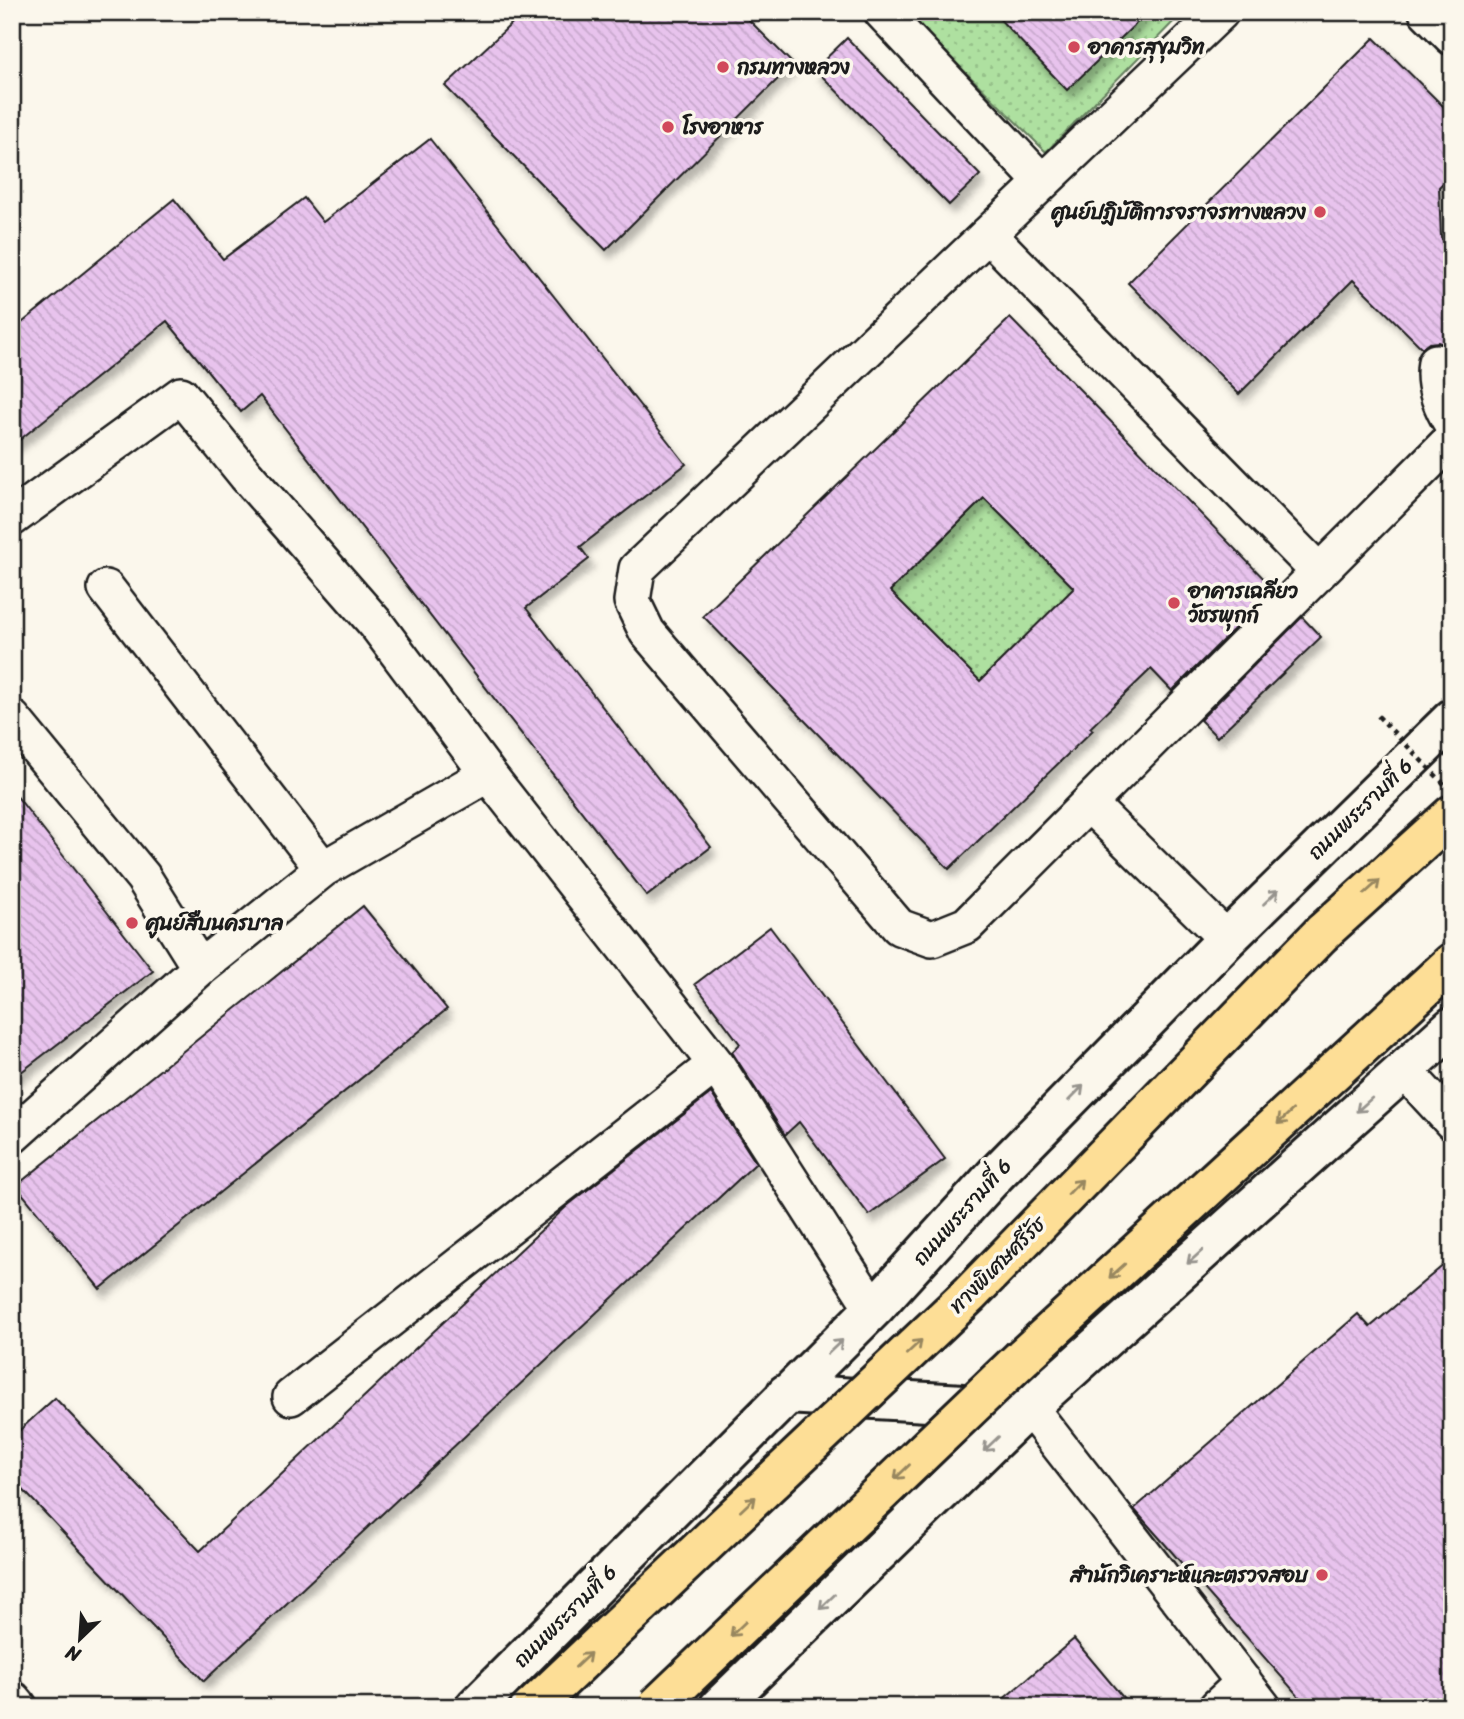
<svg xmlns="http://www.w3.org/2000/svg" width="1464" height="1719" viewBox="0 0 1464 1719" font-family="Sriracha,'Playpen Sans Thai',sans-serif">
<style>
.garden{fill:url(#garden-dots);stroke:#657e5e;stroke-width:2}
.building{fill:url(#building-back-hatch);stroke:#1c1c1c;stroke-width:2;fill-rule:evenodd;filter:url(#shadow)}
.lines{fill:none;stroke-linecap:round;stroke-linejoin:round}
.lane-casing{stroke:#1c1c1c;stroke-width:40}
.secondary-casing{stroke:#1c1c1c;stroke-width:44}
.highway-casing{stroke:#1c1c1c;stroke-width:44}
.lane{stroke:#fbf7ec;stroke-width:35}
.secondary{stroke:#fbf7ec;stroke-width:38}
.highway{stroke:#fdde96;stroke-width:38}
.highway-bridge-casing{stroke:#1c1c1c;stroke-width:44;stroke-linecap:butt}
.path-bridge{stroke:#1c1c1c;stroke-width:4.5;stroke-dasharray:5 5;stroke-linecap:butt}
.highway-bridge{stroke:#fdde96;stroke-width:38}
.oneway{stroke:#98875f}
.oneway2{stroke:#97948e}
.poi-dot{fill:#d1495b;stroke:#fbf7ec;stroke-width:2.5}
.labels{text-anchor:middle;stroke-width:7;stroke-linejoin:round;paint-order:stroke}
.poi-label{font-size:21px;font-weight:bold;fill:#1c1c1c;stroke:#fbf7ec;text-anchor:start}
.street-label{font-size:21px;fill:#1c1c1c;stroke:#fbf7ec}
</style>
<defs>
<pattern id="garden-dots" width="8" height="8" patternUnits="userSpaceOnUse" patternTransform="scale(1.75)"><rect width="8" height="8" fill="#aee0a0"/><path d="M2 2h.1M6 6h.1" fill="none" stroke="#95c089" stroke-width="1.8" stroke-linecap="round"/></pattern>
<pattern id="building-back-hatch" width="6" height="6" patternUnits="userSpaceOnUse" patternTransform="scale(1.75)"><rect width="6" height="6" fill="#e8c3ed"/><path d="M-1 5l2 2M0 0l6 6M5-1l2 2" fill="none" stroke="#c6a7cb"/></pattern>
<filter id="shadow"><feDropShadow dx="4.5" dy="8" stdDeviation="3.5" flood-color="#0004"/></filter>
</defs>
<rect width="100%" height="100%" fill="#fbf7ec"/>
<filter id="ink" filterUnits="userSpaceOnUse"><feTurbulence type="fractalNoise" baseFrequency=".0143" numOctaves="2"/><feDisplacementMap in="SourceGraphic" scale="14" xChannelSelector="R" yChannelSelector="G"/><feConvolveMatrix kernelMatrix="1 2 1 2 8 2 1 2 1" color-interpolation-filters="sRGB"/></filter>
<g filter="url(#ink)">
<!-- garden -->
<path class="garden" d="M905,12H1183L1046,152Z
M984,498L1074,588L980,681L890,591Z"/>
<!-- building -->
<path class="building" d="M524,12H741L793,64L606,250L445,86Z
M993,12H1148L1067,90Z
M847,38L980,175L949,205L815,69Z
M1374,38L1452,115V174L1439,187L1441,238L1452,249V350L1447,345L1438,342L1429,343L1422,348L1353,280L1239,394L1128,283Z
M430,139L686,464L580,547L589,559L526,608L711,847L647,896L260,396L241,412L167,321L12,446V331L174,199L223,259L304,198L323,222Z
M1010,318L1274,589L1172,691L1151,669L1090,728L1093,730L949,869L703,616ZM984,498L1074,588L980,681L890,591Z
M1302,617L1321,637L1217,737L1200,720Z
M12,790L153,971L12,1079Z
M363,906L447,1009L100,1289L16,1186Z
M770,927L945,1159L869,1215L799,1122L785,1135L732,1052L740,1044L695,984Z
M711,1093L756,1163L204,1681L12,1478V1437L55,1398L200,1551L567,1206Z
M1452,1258V1707H1308L1134,1509L1358,1314L1370,1327Z
M1074,1639L1131,1707H994Z"/>
<g class="lines">
<defs>
<path id="lane" d="M882,12L1042,182
M1221,12L637,569L632,601L647,632L899,927L932,939L967,925L1452,439
M1427,12L1452,37
M988,234L1319,572
M1436,362C1432,385 1440,405 1452,424
M12,518L181,395L246,475L376,624L488,774L716,1064L863,1293L876,1306
M106,588L323,869
M12,718L143,877L200,968
M1089,804L1227,939
M1404,1070L1452,1122
M12,1136L200,968L323,869L488,774
M291,1397L716,1064
M1029,1407L1263,1707
M1217,1707L1244,1682"/>
<path id="secondary" d="M786,1394L999,1406
M12,1701L17,1707
M475,1707L876,1306L996,1174L1227,939L1452,719
M719,1707L1029,1407L1452,1027"/>
<path id="highway" d="M1322,933L1452,815
M1023,1357L1452,963"/>
</defs>
<!-- lane casing -->
<use href="#lane" class="lane-casing"/>
<!-- secondary casing -->
<use href="#secondary" class="secondary-casing"/>
<!-- highway casing -->
<use href="#highway" class="highway-casing"/>
<!-- lane -->
<use href="#lane" class="lane"/>
<!-- secondary -->
<use href="#secondary" class="secondary"/>
<!-- highway -->
<use href="#highway" class="highway"/>
<defs>
<path id="highway-bridge" d="M533,1707L970,1294L1322,933
M656,1707L1023,1357"/>
</defs>
<!-- highway-bridge casing -->
<use href="#highway-bridge" class="highway-bridge-casing"/>
<!-- path-bridge -->
<path class="path-bridge" d="M1378,716L1452,792"/>
<!-- highway-bridge -->
<use href="#highway-bridge" class="highway-bridge"/>
</g>
<!-- one-way arrows -->
<defs><path id="oneway-shaft" d="M-6 0H5M1.5-3L5.5 0L1.5 3" fill="none" stroke-width="1.6" stroke-linecap="round" stroke-linejoin="round" transform="scale(1.75)"/></defs>
<g class="oneway">
<use href="#oneway-shaft" transform="translate(1372 887) rotate(-42)"/>
<use href="#oneway-shaft" transform="translate(1285 1117) rotate(137)"/>
<use href="#oneway-shaft" transform="translate(1075 1187) rotate(-46)"/>
<use href="#oneway-shaft" transform="translate(1117 1271) rotate(138)"/>
<use href="#oneway-shaft" transform="translate(914 1347) rotate(-43)"/>
<use href="#oneway-shaft" transform="translate(902 1472) rotate(136)"/>
<use href="#oneway-shaft" transform="translate(748 1504) rotate(-43)"/>
<use href="#oneway-shaft" transform="translate(738 1629) rotate(136)"/>
<use href="#oneway-shaft" transform="translate(583 1660) rotate(-43)"/>
</g>
<g class="oneway2">
<use href="#oneway-shaft" transform="translate(1271 897) rotate(-44)"/>
<use href="#oneway-shaft" transform="translate(1076 1093) rotate(-45)"/>
<use href="#oneway-shaft" transform="translate(1364 1105) rotate(138)"/>
<use href="#oneway-shaft" transform="translate(1195 1257) rotate(138)"/>
<use href="#oneway-shaft" transform="translate(835 1347) rotate(-44)"/>
<use href="#oneway-shaft" transform="translate(991 1444) rotate(136)"/>
<use href="#oneway-shaft" transform="translate(827 1602) rotate(136)"/>
</g>
</g>
<!-- markers -->
<g class="poi-dot">
<circle cx="1074" cy="47" r="7"/>
<circle cx="723" cy="67" r="7"/>
<circle cx="668" cy="127" r="7"/>
<circle cx="1320" cy="212" r="7"/>
<circle cx="1174" cy="603" r="7"/>
<circle cx="132" cy="923" r="7"/>
<circle cx="1322" cy="1575" r="7"/>
</g>
<g class="labels">
<!-- poi labels -->
<g class="poi-label">
<text x="1088" y="54">อาคารสุขุมวิท</text>
<text x="737" y="74">กรมทางหลวง</text>
<text x="682" y="134">โรงอาหาร</text>
<text x="1306" y="219" text-anchor="end">ศูนย์ปฏิบัติการจราจรทางหลวง</text>
<text x="1188" y="598">อาคารเฉลียว<tspan x="1188" dy="24">วัชรพุกก์</tspan></text>
<text x="146" y="930">ศูนย์สืบนครบาล</text>
<text x="1308" y="1582" text-anchor="end">สำนักวิเคราะห์และตรวจสอบ</text>
</g>
<!-- street labels -->
<g class="street-label">
<text transform="translate(1360 809) rotate(-44)" y="7">ถนนพระรามที่ 6</text>
<text transform="translate(962 1212) rotate(-48)" y="7">ถนนพระรามที่ 6</text>
<text transform="translate(997 1265) rotate(-45)" y="7">ทางพิเศษศรีรัช</text>
<text transform="translate(565 1616) rotate(-45)" y="7">ถนนพระรามที่ 6</text>
</g>
</g>
<!-- margin -->
<rect width="1464" height="1719" fill="none" stroke="#fbf7ec" stroke-width="42"/>
<rect x="21" y="21" width="1422" height="1677" fill="none" stroke="#1c1c1c" stroke-width="2.5" filter="url(#ink)"/>
<!-- north arrow -->
<g transform="translate(80 1639) rotate(205)" stroke="#fbf7ec" stroke-width="5" paint-order="stroke">
<path d="M0-5L12 26L0 18L-12 26Z" fill="#1c1c1c"/>
<text y="-10" font-size="19" font-weight="bold" text-anchor="middle" fill="#1c1c1c">N</text>
</g>
</svg>
